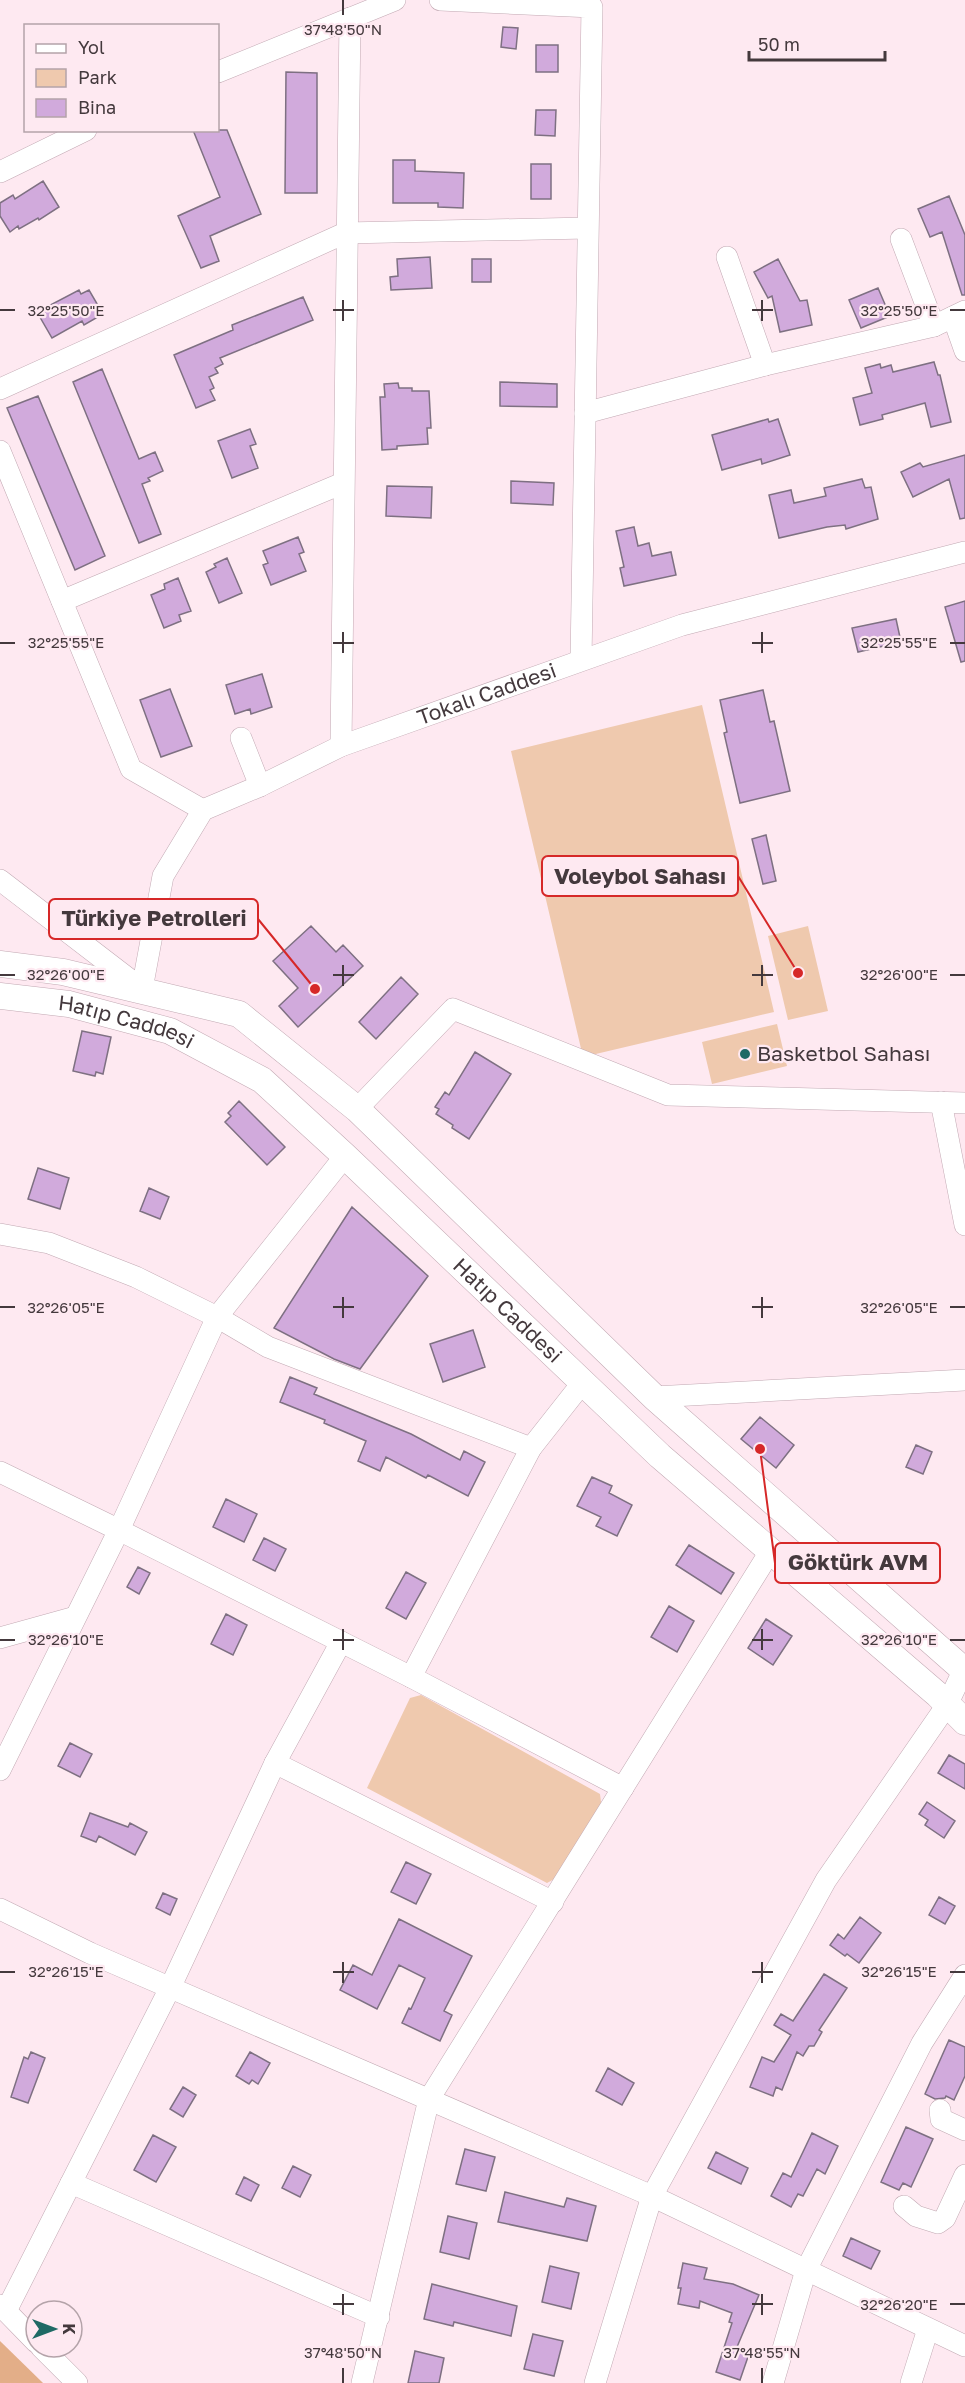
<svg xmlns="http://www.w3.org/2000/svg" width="965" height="2383" viewBox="0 0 965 2383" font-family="'Golos Text',sans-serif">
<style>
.green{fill:#efc9ae}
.forest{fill:#e3ae88}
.building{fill:#d1aadc;stroke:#7e7082;stroke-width:1.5}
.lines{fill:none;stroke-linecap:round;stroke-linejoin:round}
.minor-casing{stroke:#c2a9b3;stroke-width:22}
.major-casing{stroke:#c2a9b3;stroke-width:27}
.minor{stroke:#fff;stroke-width:21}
.major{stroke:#fff;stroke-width:26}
.ticks{fill:none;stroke:#44393d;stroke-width:2}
.poi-dot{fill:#1f6a65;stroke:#fee9f1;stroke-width:2}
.labels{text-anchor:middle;stroke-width:4.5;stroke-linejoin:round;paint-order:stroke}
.street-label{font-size:21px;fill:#44393d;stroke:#fee9f1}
.poi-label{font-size:21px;fill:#44393d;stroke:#fee9f1;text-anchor:start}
.ticks-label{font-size:15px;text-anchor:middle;fill:#44393d;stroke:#fee9f1;stroke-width:4.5;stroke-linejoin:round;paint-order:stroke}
.leader{fill:none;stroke:#d62828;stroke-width:2}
.callout-dot{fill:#d62828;stroke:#fee9f1;stroke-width:2}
.callout{fill:#fee9f1;stroke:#d62828;stroke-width:2}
.callout-label{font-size:22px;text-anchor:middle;font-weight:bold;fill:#44393d}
</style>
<rect width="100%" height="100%" fill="#fee9f1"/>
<!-- green -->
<path class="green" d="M702,705L774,1012L583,1057L511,751Z
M808,926L828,1011L788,1020L768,936Z
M777,1024L787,1066L712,1084L702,1042Z
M421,1695L600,1794L602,1810L558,1877L547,1883L367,1788L410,1698Z"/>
<!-- forest -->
<path class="forest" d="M0,2341L43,2383H0Z"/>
<!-- building -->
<path class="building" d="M503,27L518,28L516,49L501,47Z
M536,45H558V72H536Z
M286,72L317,73V193H285Z
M536,110H556L555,136L535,135Z
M193,130H227L261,214L210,236L219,261L201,268L178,216L220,197Z
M393,160H415V171L464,173L463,208L438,207V203H393Z
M531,164H551V199H531Z
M43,181L59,207L39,220L38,218L19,229L18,226L10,232L0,216V203L13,195L15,199Z
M949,196L965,235V295H962L942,232L930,237L918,209Z
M430,257L432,288L391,290L390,277L398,276L397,259Z
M472,259H491V282H472Z
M778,259L800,301L807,300L812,325L780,332L772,296L768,298L754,272Z
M878,288L890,316L861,328L849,300Z
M79,290L81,294L89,290L103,314L84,325L82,321L52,338L37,312Z
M303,297L313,320L220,358L223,364L215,368L218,373L209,377L214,388L210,390L215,400L196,408L174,355L233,330L232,325Z
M934,362L938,375H940L951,422L931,427L925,403L882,415L883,419L860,425L853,398L872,393L865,368L880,364L881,368L891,365L893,372Z
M102,369L139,459L155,452L163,471L148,478L150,481L142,484L161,534L139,543L73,382Z
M500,382L557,384V407L500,406Z
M398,383L399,388H412V391H429L431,428H427L428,444L397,446V449L382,450L380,397H385L384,384Z
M38,396L105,556L75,570L7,408Z
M768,419L769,422L778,419L790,455L762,464L761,459L722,470L712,435Z
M250,429L256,444L250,446L258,468L232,478L218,441Z
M965,455V518L960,519L949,479L913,497L901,472L920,463L923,467Z
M862,479L865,488L871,487L878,519L846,529L845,525L827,527L779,538L769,495L791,490L794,503L826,496L824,488Z
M511,481L554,483L553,505L511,503Z
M387,486L432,487L431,518L386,516Z
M634,527L638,546L649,543L652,556L671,552L676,575L624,586L620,568L624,567L616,531Z
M298,537L304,552L299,554L306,571L271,585L263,565L268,563L263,551Z
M227,558L242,593L219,603L206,572L216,567L214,564Z
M178,578L191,611L179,615L181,621L164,628L151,595L165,589L164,584Z
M965,601V661L961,662L945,607Z
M896,619L901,642L858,652L852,628Z
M262,674L272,707L251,714L250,709L235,714L226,685Z
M170,689L192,746L161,757L140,700Z
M763,690L770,722L774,721L790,791L740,803L724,733L727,732L720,700Z
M766,835L776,881L763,884L752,839Z
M311,926L336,952L343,945L363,966L298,1027L279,1006L298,988L273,961Z
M401,977L418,994L376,1039L359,1022Z
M82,1031L111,1037L103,1074L96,1072L95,1076L73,1071Z
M475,1052L511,1074L469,1139L452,1128L453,1125L436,1114L439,1109L435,1107L445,1092L449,1095Z
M239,1101L285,1147L267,1165L225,1122L231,1116L228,1113Z
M38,1168L69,1178L60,1209L28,1199Z
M149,1188L169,1197L160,1219L140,1211Z
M352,1207L428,1276L360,1369L334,1359L274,1328Z
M473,1330L485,1367L443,1382L430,1344Z
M290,1377L317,1388L314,1394L411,1434L460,1460L464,1451L485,1462L468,1496L428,1475L426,1478L386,1457L380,1471L358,1461L366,1441L324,1423L325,1420L280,1402Z
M760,1417L794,1445L776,1468L741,1439Z
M916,1445L932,1452L923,1474L906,1467Z
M592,1477L612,1486L609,1493L632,1505L617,1536L596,1526L601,1517L577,1506Z
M226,1499L257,1514L244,1542L213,1527Z
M264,1538L286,1549L275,1571L253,1560Z
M689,1545L734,1573L721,1594L676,1565Z
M138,1567L150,1573L139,1594L127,1587Z
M406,1572L426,1583L406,1619L386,1608Z
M669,1606L694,1621L677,1652L651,1637Z
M226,1614L247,1625L233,1655L211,1644Z
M766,1619L792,1636L773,1665L748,1648Z
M70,1743L92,1754L80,1777L58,1766Z
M949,1755L965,1764V1789L938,1773Z
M927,1802L955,1821L944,1838L925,1825L928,1820L919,1814Z
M90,1813L128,1827L130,1823L147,1832L135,1855L99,1836L96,1842L81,1836Z
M406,1862L431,1874L416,1904L391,1892Z
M163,1893L177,1899L170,1915L156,1908Z
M939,1897L955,1906L945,1924L929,1915Z
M860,1917L881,1933L859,1963L847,1954L845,1956L830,1945L838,1934L844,1939Z
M399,1919L472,1956L444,2011L452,2015L440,2041L402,2023L409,2008L411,2009L425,1978L399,1965L377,2009L340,1990L353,1965L372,1975Z
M824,1974L847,1988L819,2030L822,2032L814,2046H809L803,2056L797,2052L782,2090L776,2087L773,2096L750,2087L762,2057L774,2062L791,2035L774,2025L781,2014L793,2021Z
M949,2040L965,2047V2076L954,2100L946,2096L945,2098L935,2099L925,2094Z
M31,2052L45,2058L28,2103L11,2097L24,2057L28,2059Z
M250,2052L270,2063L258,2084L252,2080L249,2084L236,2076Z
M608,2068L634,2083L622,2105L596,2091Z
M183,2087L196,2095L183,2117L170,2109Z
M906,2127L933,2139L911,2187L903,2183L899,2190L881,2182Z
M812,2133L838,2146L825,2174L817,2169L803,2196L798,2194L791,2207L771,2196L783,2173L791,2177Z
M153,2135L176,2147L156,2182L134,2170Z
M465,2149L495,2157L486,2191L456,2184Z
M716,2152L748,2168L741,2184L708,2168Z
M293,2166L311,2175L300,2197L282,2188Z
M244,2177L259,2185L251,2201L236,2194Z
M505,2192L564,2207L567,2198L596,2206L587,2241L498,2222Z
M448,2216L477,2223L469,2259L440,2252Z
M851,2238L880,2251L871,2269L843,2256Z
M683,2263L707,2268L704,2279L733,2284L759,2295L737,2347L750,2351L740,2380L716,2372L732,2323L729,2322L732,2313L700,2301L699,2308L678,2304L681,2288H678Z
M550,2266L579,2273L571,2309L542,2302Z
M432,2284L517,2306L511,2336L454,2322L453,2326L424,2319Z
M533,2334L563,2341L554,2376L524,2369Z
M415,2351L444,2358L439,2383H408Z"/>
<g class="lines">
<defs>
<g id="minor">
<path d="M440,0L592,7L581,660"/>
<path d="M218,72L395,0"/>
<path d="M0,172L86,130"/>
<path d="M901,239L934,326"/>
<path d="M727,257L765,365"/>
<path d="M953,317L965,351"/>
<path d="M0,389L345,233L587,228"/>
<path d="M585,413L765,365L934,326L965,311"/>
<path d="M0,451L131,769L203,810"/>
<path d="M62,601L343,483"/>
<path d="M241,738L260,786"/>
<path d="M341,746L350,18"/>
<path id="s1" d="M0,880L142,989L163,876L203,810L260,786L341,746L682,625L965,552"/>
<path d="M941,1102L965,1225"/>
<path d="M357,1109L453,1009L668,1095L965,1103"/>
<path d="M345,1156L217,1317L119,1530L411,1677L623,1788"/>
<path d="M0,1234L49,1243L136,1277L217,1317L268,1347L531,1448"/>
<path d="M654,1397L965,1380"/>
<path d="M0,1472L119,1530L0,1770"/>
<path d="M0,1638L75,1617"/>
<path d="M411,1677L531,1448L583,1382"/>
<path d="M275,1763L553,1902"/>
<path d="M0,1909L90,1953L652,2196L965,2346"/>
<path d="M940,2110L941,2119L965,2130"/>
<path d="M71,2183L379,2317"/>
<path d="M904,2206L916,2216L938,2223L945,2218L965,2175"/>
<path d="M0,2305L36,2342"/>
<path d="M6,2311L170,1988L275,1763L341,1642"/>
<path d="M41,2347L77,2383"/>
<path d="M362,2383L429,2099L771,1550"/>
<path d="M595,2383L652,2196L826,1880L947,1705L965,1667"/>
<path d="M773,2383L806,2270L922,2043L965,1975"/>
<path d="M911,2383L928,2329"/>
</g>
<g id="major">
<path d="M0,964L63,972L239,1014L357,1109L654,1397L965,1671"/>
<path id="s2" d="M0,996L69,1004L170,1031L262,1080L345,1156L660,1456L938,1695L965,1722"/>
</g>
</defs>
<!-- minor casing -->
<use href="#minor" class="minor-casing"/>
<!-- major casing -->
<use href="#major" class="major-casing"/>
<!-- minor -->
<use href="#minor" class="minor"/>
<!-- major -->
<use href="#major" class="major"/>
</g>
<!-- ticks -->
<path class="ticks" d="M343,0V15M343,300V321M762,300V321M0,310H15M333,310H354M752,310H773M950,310H965M343,632V653M762,632V653M0,643H15M333,643H354M752,643H773M950,643H965M343,965V986M762,965V986M0,975H15M333,975H354M752,975H773M950,975H965M343,1297V1318M762,1297V1318M0,1307H15M333,1307H354M752,1307H773M950,1307H965M343,1629V1650M762,1629V1650M0,1640H15M333,1640H354M752,1640H773M950,1640H965M343,1962V1983M762,1962V1983M0,1972H15M333,1972H354M752,1972H773M950,1972H965M343,2294V2315M762,2294V2315M333,2304H354M752,2304H773M950,2304H965M343,2368V2383M762,2368V2383"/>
<!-- markers -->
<circle class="poi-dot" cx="745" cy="1054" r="6"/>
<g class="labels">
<!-- street labels -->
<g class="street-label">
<text dy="7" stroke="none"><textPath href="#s1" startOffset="678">Tokalı Caddesi</textPath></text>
<text dy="7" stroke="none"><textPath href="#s2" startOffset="129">Hatıp Caddesi</textPath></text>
<text dy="7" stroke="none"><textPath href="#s2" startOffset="615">Hatıp Caddesi</textPath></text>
</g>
<!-- poi labels -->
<g class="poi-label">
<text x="757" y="1061">Basketbol Sahası</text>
</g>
</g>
<g class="ticks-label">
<text x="343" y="35">37°48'50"N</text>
<text x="66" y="316">32°25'50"E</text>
<text x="899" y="316">32°25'50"E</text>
<text x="66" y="648">32°25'55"E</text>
<text x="899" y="648">32°25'55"E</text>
<text x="899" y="980">32°26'00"E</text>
<text x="66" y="980">32°26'00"E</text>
<text x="899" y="1313">32°26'05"E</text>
<text x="66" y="1313">32°26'05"E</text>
<text x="66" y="1645">32°26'10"E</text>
<text x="899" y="1645">32°26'10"E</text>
<text x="66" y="1977">32°26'15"E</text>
<text x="899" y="1977">32°26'15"E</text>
<text x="899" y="2310">32°26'20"E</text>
<text x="343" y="2358">37°48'50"N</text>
<text x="762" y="2358">37°48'55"N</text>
</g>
<!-- callouts -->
<path class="leader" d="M798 973L738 876M315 989L258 919M760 1449L775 1563"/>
<g class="callout-dot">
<circle cx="798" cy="973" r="6"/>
<circle cx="315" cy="989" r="6"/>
<circle cx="760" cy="1449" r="6"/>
</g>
<g class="callout">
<rect x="542" y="856" width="196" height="40" rx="6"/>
<rect x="49" y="899" width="209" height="40" rx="6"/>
<rect x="775" y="1543" width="165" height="40" rx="6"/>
</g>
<g class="callout-label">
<text x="640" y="884">Voleybol Sahası</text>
<text x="154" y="926">Türkiye Petrolleri</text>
<text x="858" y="1570">Göktürk AVM</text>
</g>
<!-- legend -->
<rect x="24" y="24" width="195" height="108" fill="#fee9f1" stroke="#b4a3a9" stroke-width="1.5"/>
<rect x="36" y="44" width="30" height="9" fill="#ffffff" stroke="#b4a3a9" stroke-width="1.5"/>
<text x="78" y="54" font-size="18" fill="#44393d">Yol</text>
<rect x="36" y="69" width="30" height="18" fill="#efc9ae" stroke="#b4a3a9" stroke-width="1.5"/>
<text x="78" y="84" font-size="18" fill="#44393d">Park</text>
<rect x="36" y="99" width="30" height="18" fill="#d1aadc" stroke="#b4a3a9" stroke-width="1.5"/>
<text x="78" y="114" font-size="18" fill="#44393d">Bina</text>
<!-- north arrow -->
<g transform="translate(54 2329) rotate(90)"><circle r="28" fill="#fee9f1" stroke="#b4a3a9" stroke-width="1.5"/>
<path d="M0-4.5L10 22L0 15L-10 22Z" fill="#1f6a65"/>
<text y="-9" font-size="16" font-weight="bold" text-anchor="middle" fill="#44393d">K</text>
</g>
<!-- scale -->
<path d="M749 51v9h136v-9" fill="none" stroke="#44393d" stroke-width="3"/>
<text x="758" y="51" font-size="18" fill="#44393d" stroke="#fee9f1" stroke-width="4.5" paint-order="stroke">50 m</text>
</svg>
